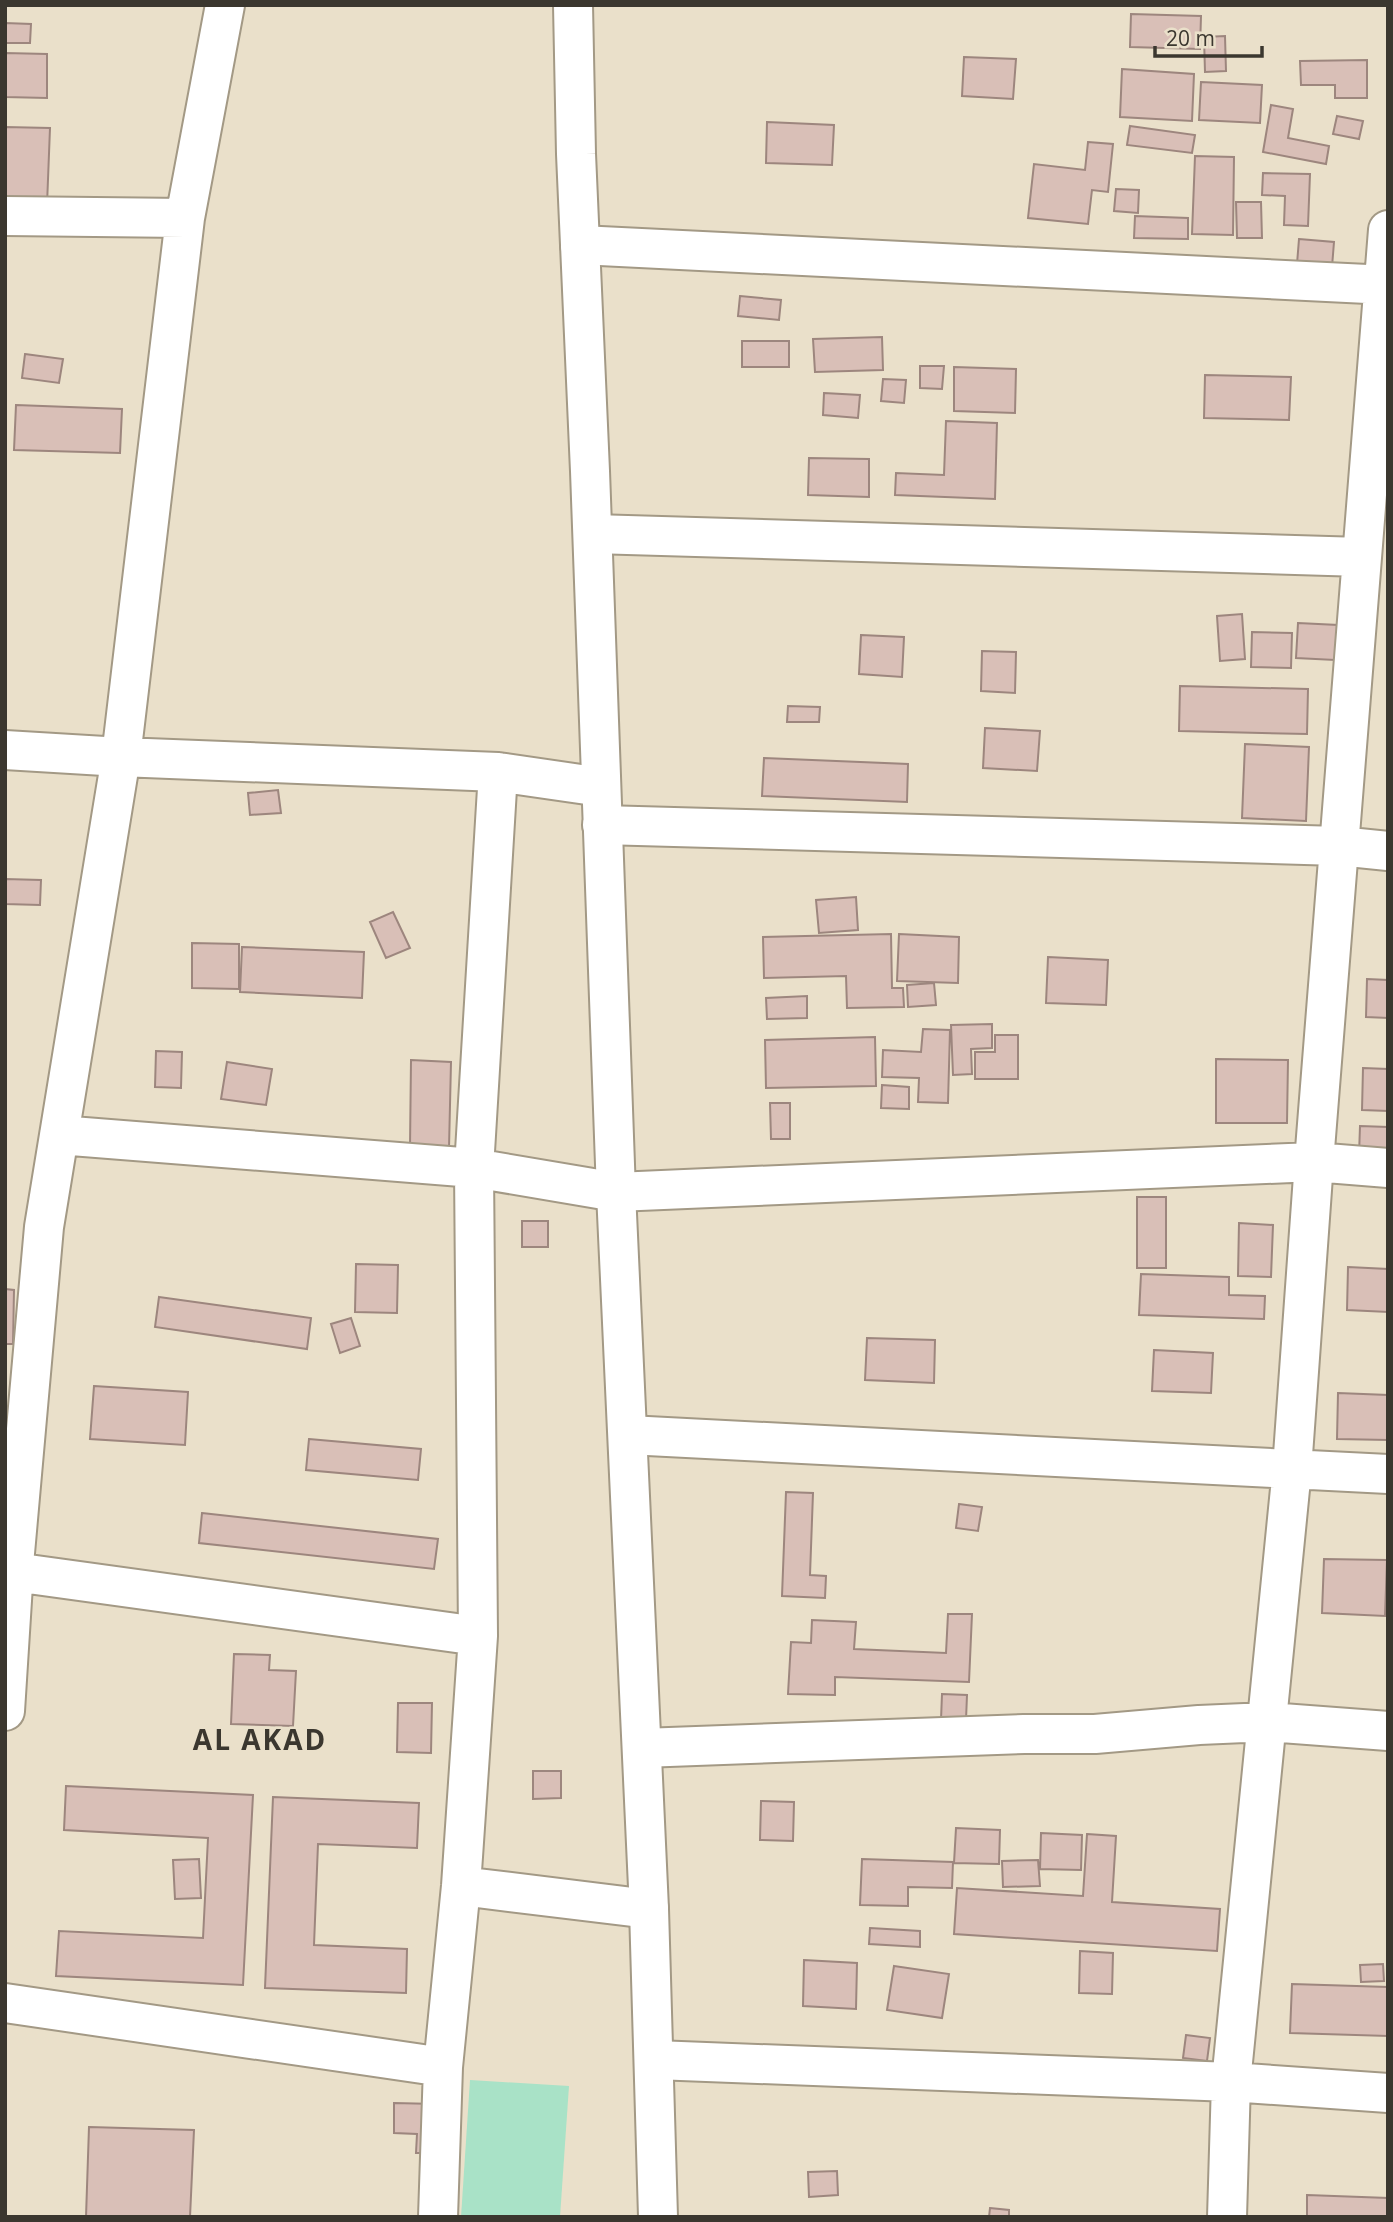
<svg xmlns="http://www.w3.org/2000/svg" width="1393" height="2222" viewBox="0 0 1393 2222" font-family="'Open Sans',sans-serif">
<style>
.green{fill:#a9e2c7}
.building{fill:#d9bfb7;stroke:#9d867e;stroke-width:2}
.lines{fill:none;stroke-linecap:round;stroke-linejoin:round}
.minor-casing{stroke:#a39985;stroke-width:42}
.major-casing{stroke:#a39985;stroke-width:42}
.minor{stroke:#fff;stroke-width:38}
.major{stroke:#fff;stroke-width:38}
.labels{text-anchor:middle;stroke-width:5;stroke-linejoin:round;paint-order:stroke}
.district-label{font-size:28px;font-weight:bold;letter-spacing:2px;fill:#3b372f;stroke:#eae0ca}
</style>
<rect width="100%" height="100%" fill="#eae0ca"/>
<!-- green -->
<path class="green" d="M470,2080L569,2086L560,2217H461Z"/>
<!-- building -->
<path class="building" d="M1131,14L1201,16L1200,49L1130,47Z
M5,23L31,24L30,43H5Z
M1225,36L1226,71L1205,72L1204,37Z
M5,53L47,54V98L5,97Z
M964,57L1016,59L1013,99L962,96Z
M1367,60V98H1335V85H1301L1300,61Z
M1122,69L1194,74L1192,121L1120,117Z
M1201,82L1262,85L1260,123L1199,120Z
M1271,105L1293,109L1288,138L1329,146L1326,164L1263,152Z
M1337,116L1363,121L1359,139L1333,134Z
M767,122L834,125L832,165L766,163Z
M1130,126L1195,135L1192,153L1127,145Z
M5,127L50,128L47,205L5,204Z
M1088,142L1113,144L1108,192L1092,190L1088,224L1028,218L1034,164L1085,170Z
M1195,156L1234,157L1233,235L1192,234Z
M1263,173L1310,174L1308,226L1284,225L1285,196L1262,195Z
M1116,189L1139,190L1138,213L1114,211Z
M1236,202H1261L1262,238H1237Z
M1135,216L1188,218V239L1134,238Z
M1299,239L1334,242L1332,267L1297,264Z
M740,296L781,300L779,320L738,316Z
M882,337L883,370L815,372L813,339Z
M742,341H789V367H742Z
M25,354L63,359L59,383L22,378Z
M920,366H944L942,389L920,388Z
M954,367L1016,369L1015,413L954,411Z
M1205,375L1291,377L1289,420L1204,418Z
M883,379L906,380L904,403L881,401Z
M824,393L860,395L858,418L823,415Z
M16,405L122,409L120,453L14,450Z
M946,421L997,423L995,499L895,495L896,473L944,475Z
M809,458L869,459V497L808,495Z
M1242,614L1245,659L1220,661L1217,616Z
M1298,623L1338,625L1335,660L1296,658Z
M1252,632L1292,633L1291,668L1251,667Z
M861,635L904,637L902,677L859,674Z
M982,651L1016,652L1015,693L981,691Z
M1180,686L1308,689L1307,734L1179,731Z
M788,706L820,707L819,722H787Z
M985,728L1040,731L1037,771L983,768Z
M1245,744L1309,747L1306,821L1242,818Z
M764,758L908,764L907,802L762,796Z
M278,790L281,813L250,815L248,793Z
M5,879L41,880L40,905L5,904Z
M856,897L858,930L819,933L816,900Z
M393,912L410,948L386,958L370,922Z
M891,934L892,988H903L904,1007L847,1008L846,976L764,978L763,937Z
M899,934L959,937L958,983L897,981Z
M192,943L239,944V989L192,988Z
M242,947L364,952L362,998L240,992Z
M1048,957L1108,960L1106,1005L1046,1003Z
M1367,979L1388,980V1018L1366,1017Z
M934,983L936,1005L908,1007L907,985Z
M807,996V1018L767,1019L766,998Z
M992,1024V1048L971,1049L972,1074L953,1075L951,1025Z
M923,1029L950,1030L948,1103L918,1102L919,1078L882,1077L883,1050L921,1052Z
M995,1035H1018V1079H975V1052H995Z
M875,1037L876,1086L766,1088L765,1040Z
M156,1051L182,1052L181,1088L155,1087Z
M1216,1059L1288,1060L1287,1123H1216Z
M411,1060L451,1062L449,1148L410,1147Z
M227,1062L272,1069L266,1105L221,1099Z
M1363,1068L1388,1069V1111L1362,1110Z
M882,1085L909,1087V1109L881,1108Z
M770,1103H790V1139H771Z
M1360,1126L1388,1127V1156L1359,1155Z
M1137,1197H1166V1268H1137Z
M522,1221H548V1247H522Z
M1239,1223L1273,1225L1271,1277L1238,1276Z
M356,1264L398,1265L397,1313L355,1312Z
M1348,1267L1388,1269V1312L1347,1310Z
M1141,1274L1229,1277V1295L1265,1296L1264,1319L1139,1315Z
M5,1289L14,1290L13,1344H5Z
M159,1297L311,1318L307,1349L155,1327Z
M351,1318L360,1346L340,1353L331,1324Z
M867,1338L935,1340L934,1383L865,1380Z
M1154,1350L1213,1353L1211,1393L1152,1391Z
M94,1386L188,1392L185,1445L90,1439Z
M1338,1393L1388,1395V1440L1337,1439Z
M309,1439L421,1449L418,1480L306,1470Z
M786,1492L813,1493L810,1575L826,1576L825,1598L782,1596Z
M959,1504L982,1507L978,1531L956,1528Z
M202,1513L438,1539L434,1569L199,1543Z
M1324,1559L1387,1560L1385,1616L1322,1613Z
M948,1614H972L969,1682L835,1677V1695L788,1694L791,1642L811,1643L812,1620L856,1622L854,1649L946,1653Z
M234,1654L270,1655L269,1670L296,1671L293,1726L231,1724Z
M942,1694L967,1695L966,1720H941Z
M398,1703H432L431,1753L397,1752Z
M533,1771H561V1798L533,1799Z
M66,1786L253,1795L243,1985L56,1976L59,1931L203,1938L208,1838L64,1830Z
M273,1797L419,1803L417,1848L318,1844L314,1945L407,1949L406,1993L265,1988Z
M761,1801L794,1802L793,1841L760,1840Z
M956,1828L1000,1830L999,1864L954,1863Z
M1041,1833L1082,1835L1081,1870L1040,1869Z
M1087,1834L1116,1836L1112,1902L1220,1909L1217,1951L954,1934L957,1888L1083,1896Z
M199,1859L201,1898L175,1899L173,1860Z
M862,1859L953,1862L952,1888L908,1887V1906L860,1905Z
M1038,1860L1040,1886L1003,1887L1002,1861Z
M870,1928L920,1931V1947L869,1944Z
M1080,1951L1113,1953L1112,1994L1079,1993Z
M804,1960L857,1963L856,2009L803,2006Z
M1383,1964L1384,1981L1361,1982L1360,1965Z
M894,1966L949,1974L942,2018L887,2010Z
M1292,1984L1388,1987V2036L1290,2033Z
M1186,2035L1210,2038L1207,2061L1183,2058Z
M394,2103L436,2104L435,2153H416L417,2134L394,2133Z
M89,2127L194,2130L190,2217H86Z
M837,2171L838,2195L809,2197L808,2172Z
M1307,2195L1388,2198V2217H1307Z
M990,2208L1009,2210V2217H989Z"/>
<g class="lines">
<defs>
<path id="minor" d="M5,216L185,218
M580,245L1388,285
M593,534L1362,557
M5,750L121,757L498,772L601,787
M602,825L1339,846L1388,851
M59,1135L474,1168L616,1192L1314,1162L1388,1168
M628,1435L1388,1474
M14,1572L478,1636
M5,1711L15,1553L44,1227L121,757L185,218L225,5
M642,1748L1024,1734H1095L1199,1725L1268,1722L1388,1731
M461,1886L649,1909
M5,2003L443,2067
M655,2060L1231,2082L1388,2093
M438,2217L443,2067L461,1886L478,1636L474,1168L498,772
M1227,2217L1231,2082L1292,1469L1314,1162L1388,230"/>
<path id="major" d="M573,5L576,154L590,471L616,1192L649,1909L658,2217"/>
</defs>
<!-- minor casing -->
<use href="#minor" class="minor-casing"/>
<!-- major casing -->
<use href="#major" class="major-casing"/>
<!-- minor -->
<use href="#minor" class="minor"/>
<!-- major -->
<use href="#major" class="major"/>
</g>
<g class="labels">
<!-- district labels -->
<g class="district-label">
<text x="260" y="1750">AL AKAD</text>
</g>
</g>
<!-- border -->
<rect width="1393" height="2222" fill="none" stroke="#3b372f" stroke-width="14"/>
<!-- scale -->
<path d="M1155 46v10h107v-10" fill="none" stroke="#3b372f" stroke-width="3.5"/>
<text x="1166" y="46" font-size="21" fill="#3b372f" stroke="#eae0ca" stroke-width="5" paint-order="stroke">20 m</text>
</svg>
